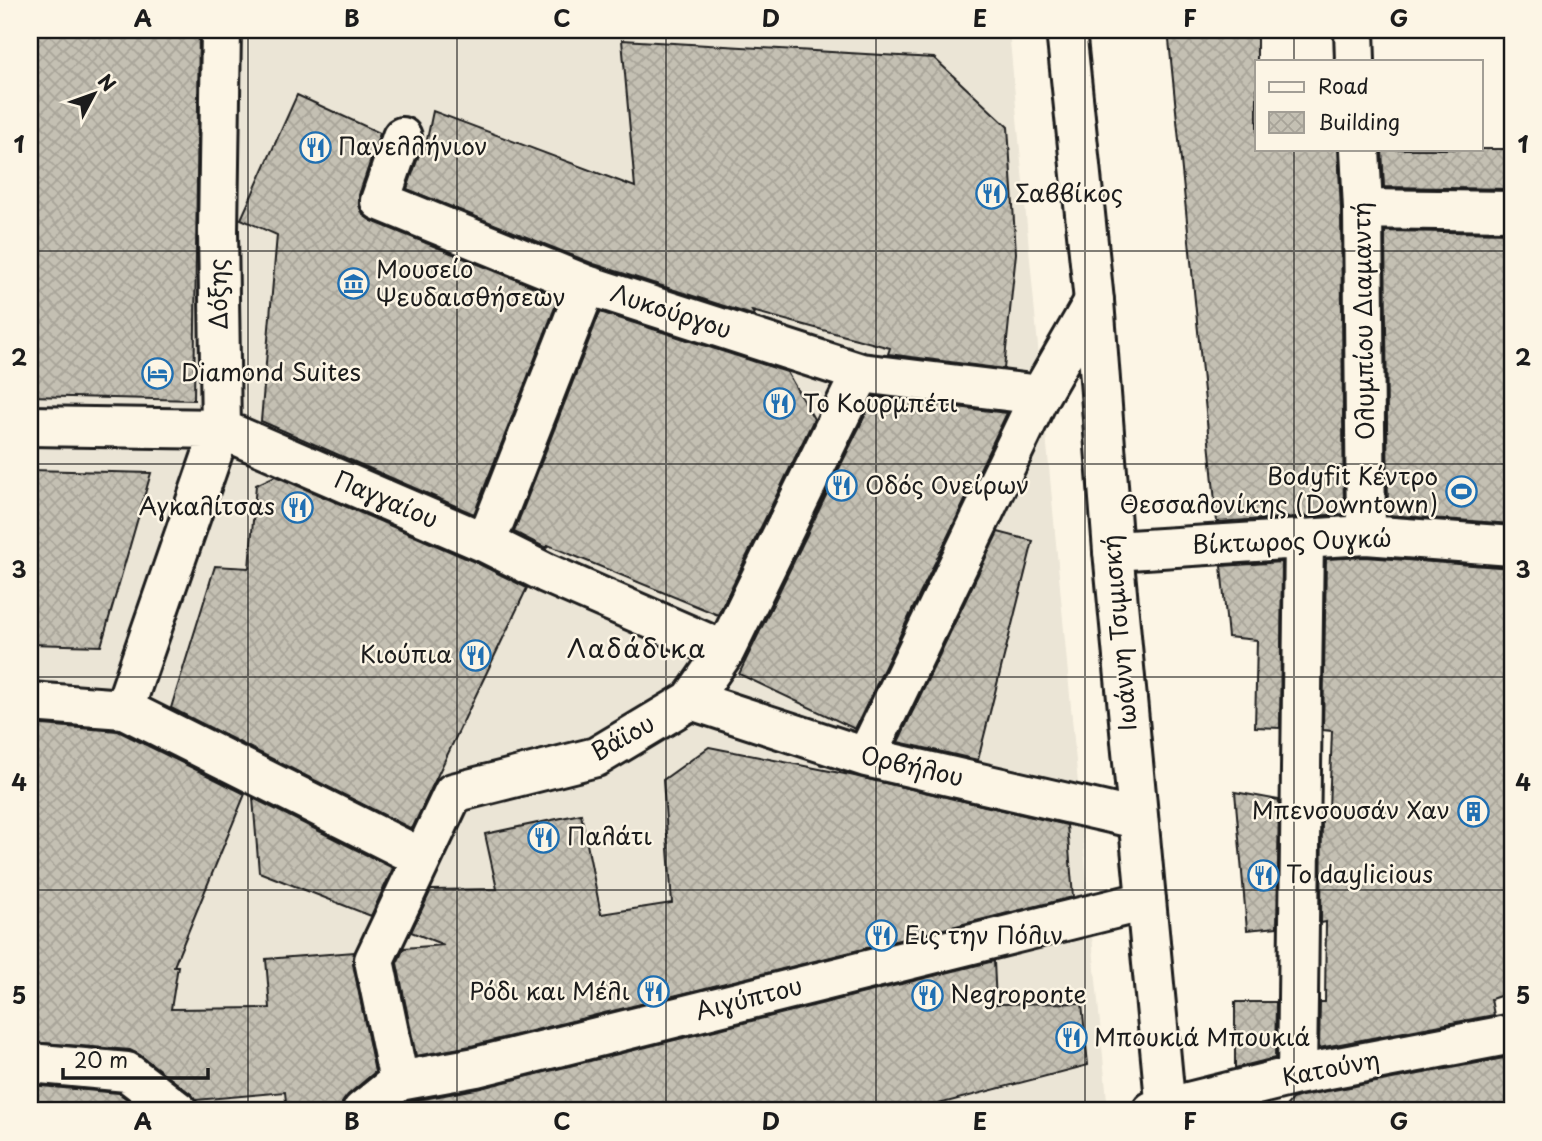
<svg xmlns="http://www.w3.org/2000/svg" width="1542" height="1141" viewBox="0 0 1542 1141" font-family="'Playpen Sans',sans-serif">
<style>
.built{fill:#ebe5d6}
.building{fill:url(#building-cross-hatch);stroke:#1c1c1c;stroke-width:2}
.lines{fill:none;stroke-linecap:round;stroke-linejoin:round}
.minor-casing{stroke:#1c1c1c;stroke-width:44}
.major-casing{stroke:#1c1c1c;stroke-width:44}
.minor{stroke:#fcf5e5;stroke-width:38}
.major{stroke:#fcf5e5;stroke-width:38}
.grid{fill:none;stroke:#1c1c1c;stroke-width:2;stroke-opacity:0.55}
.labels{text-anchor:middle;stroke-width:5;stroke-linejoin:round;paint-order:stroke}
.poi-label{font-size:24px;fill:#1c1c1c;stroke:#fcf5e5;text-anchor:start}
.street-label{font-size:24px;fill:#1c1c1c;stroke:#fcf5e5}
.neighbourhood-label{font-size:26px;letter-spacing:2px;fill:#1c1c1c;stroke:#fcf5e5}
.neatline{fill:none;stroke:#1c1c1c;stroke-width:2.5}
.grid-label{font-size:23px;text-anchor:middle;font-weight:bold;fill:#1c1c1c}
</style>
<defs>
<pattern id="building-cross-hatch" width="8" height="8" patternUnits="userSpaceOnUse" patternTransform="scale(1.75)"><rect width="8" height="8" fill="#c4c0b3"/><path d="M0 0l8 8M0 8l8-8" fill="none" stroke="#a8a499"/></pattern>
</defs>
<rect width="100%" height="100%" fill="#fcf5e5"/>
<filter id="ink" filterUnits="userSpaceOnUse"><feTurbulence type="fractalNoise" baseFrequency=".0143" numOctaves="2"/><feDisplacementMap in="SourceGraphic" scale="14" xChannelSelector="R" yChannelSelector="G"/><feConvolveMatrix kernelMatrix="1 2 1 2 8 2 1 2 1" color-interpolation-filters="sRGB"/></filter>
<g filter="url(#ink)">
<!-- built -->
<path class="built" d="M30,30H1009L1108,1111H30Z"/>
<!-- building -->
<path class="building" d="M30,30H199L194,400L30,396Z
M1168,30H1257V149H1338L1341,210L1344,514L1217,522Z
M622,40L934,58L1008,127L1016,253L1004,369L888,354L890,348L752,311L755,316L594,264L407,189L420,152L424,154L433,111L635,187Z
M297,95L380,133L359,195V205L363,215L372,221L559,297L474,514L261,421L277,235L241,219Z
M1382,149H1512V189L1384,187Z
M1385,231L1512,233V524L1388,515Z
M600,312L787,372L814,419L718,615L548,545L546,548L514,532Z
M874,397L1007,413L855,729L739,674Z
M30,470L151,473L101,646L30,644Z
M275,476L477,563L527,588L412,829L171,708L215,566L249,568L256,485Z
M998,532L1033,541L978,760L898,742Z
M1366,557L1512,568V992L1491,999L1494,1015L1319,1048L1320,1002H1325L1326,922L1321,923L1322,808L1329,809L1332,731L1323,730L1326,559Z
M1282,562L1280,728L1255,727L1257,640L1228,637L1221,566Z
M30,724L118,731L245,794L174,966H178L171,1009L270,1008L266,959L354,952L353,964L375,1072L348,1095L342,1103L341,1111H287L285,1092L196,1100L191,1094L140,1055L130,1050L30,1042Z
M709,747L850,775L1067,825L1073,897L471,1046L416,1056L397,963L404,948L444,945L411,932L431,890L497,889L485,834L581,814L601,914L672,903L663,780Z
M1235,792L1279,800L1277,927L1247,930Z
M253,798L393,868L371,916L259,872Z
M994,961L996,1004L1082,1003L1088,1065L912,1111H396L408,1102L481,1088Z
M1235,1002H1276L1275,1058L1235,1068Z
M1504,1058L1512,1098V1111H1282L1292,1099L1302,1096Z
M30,1085L119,1093L142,1111H30Z"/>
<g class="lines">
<defs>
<path id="minor" d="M1354,30L1355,61
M402,137L380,201L587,285L861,373L1040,395
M1360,149L1363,209L1366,535
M1363,209L1512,211
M30,426L221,429L486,543L546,573L725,651
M486,543L587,285
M1113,551L1366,535L1512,546
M691,700L866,757L1137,819
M30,702L124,709L422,858
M124,709L221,429L218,231L221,30
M866,757L1040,395L1094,301
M30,1063L127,1072L178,1111
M1297,1075L1304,539
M399,1081L374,960L453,793L596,757L691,700L725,651L861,373
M362,1111L399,1081L476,1067L1146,901
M1152,1111L1297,1075L1512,1034"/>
<path id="major" d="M1066,30L1094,301L1113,551L1166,1111"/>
</defs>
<!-- minor casing -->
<use href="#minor" class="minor-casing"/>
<!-- major casing -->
<use href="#major" class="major-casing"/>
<!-- minor -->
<use href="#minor" class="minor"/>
<!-- major -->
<use href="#major" class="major"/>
</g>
</g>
<!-- grid -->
<path class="grid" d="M248,30V1111M457,30V1111M666,30V1111M876,30V1111M1085,30V1111M1294,30V61M1294,149V1111M30,251H1512M30,464H1512M30,677H1512M30,890H1512"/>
<!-- icons -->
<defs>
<symbol id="restaurant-ring" viewBox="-11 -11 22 22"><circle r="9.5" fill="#fcf5e5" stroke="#1f6fb2" stroke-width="1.5"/><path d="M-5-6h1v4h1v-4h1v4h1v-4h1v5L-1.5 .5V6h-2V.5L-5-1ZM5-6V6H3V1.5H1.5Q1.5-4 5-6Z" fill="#1f6fb2"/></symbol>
<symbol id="museum-ring" viewBox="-11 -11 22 22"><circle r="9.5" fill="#fcf5e5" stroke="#1f6fb2" stroke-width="1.5"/><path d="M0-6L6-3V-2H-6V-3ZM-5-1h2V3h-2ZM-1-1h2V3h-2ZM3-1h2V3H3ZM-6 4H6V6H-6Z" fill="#1f6fb2"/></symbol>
<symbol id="hotel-ring" viewBox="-11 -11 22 22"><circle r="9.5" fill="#fcf5e5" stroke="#1f6fb2" stroke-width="1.5"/><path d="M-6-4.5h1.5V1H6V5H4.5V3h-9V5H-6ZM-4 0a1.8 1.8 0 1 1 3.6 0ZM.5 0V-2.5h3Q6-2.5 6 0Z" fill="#1f6fb2"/></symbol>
<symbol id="stadium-ring" viewBox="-11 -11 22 22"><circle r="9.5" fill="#fcf5e5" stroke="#1f6fb2" stroke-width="1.5"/><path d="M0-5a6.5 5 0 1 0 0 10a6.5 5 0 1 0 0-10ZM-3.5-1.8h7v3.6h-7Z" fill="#1f6fb2"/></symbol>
<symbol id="building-ring" viewBox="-11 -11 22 22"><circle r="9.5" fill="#fcf5e5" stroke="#1f6fb2" stroke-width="1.5"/><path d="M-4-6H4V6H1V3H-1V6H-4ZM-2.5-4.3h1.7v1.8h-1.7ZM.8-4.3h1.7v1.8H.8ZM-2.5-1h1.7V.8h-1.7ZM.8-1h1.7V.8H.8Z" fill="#1f6fb2"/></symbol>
</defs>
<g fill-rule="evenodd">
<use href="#restaurant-ring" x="298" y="130" width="35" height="35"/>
<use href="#restaurant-ring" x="974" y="176" width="35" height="35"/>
<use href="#museum-ring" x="336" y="266" width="35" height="35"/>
<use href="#hotel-ring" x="140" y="356" width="35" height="35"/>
<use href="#restaurant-ring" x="762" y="386" width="35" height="35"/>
<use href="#restaurant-ring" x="824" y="468" width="35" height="35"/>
<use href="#stadium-ring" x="1444" y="474" width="35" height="35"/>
<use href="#restaurant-ring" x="280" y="490" width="35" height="35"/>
<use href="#restaurant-ring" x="458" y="638" width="35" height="35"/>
<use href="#building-ring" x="1456" y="794" width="35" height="35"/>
<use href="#restaurant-ring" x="526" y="820" width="35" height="35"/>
<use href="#restaurant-ring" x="1246" y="858" width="35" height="35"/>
<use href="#restaurant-ring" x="864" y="918" width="35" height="35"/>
<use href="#restaurant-ring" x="636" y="974" width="35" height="35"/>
<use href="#restaurant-ring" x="910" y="978" width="35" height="35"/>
<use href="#restaurant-ring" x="1054" y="1020" width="35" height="35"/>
</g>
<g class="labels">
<!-- poi labels -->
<g class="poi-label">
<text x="338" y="155">Πανελλήνιον</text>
<text x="1015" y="202">Σαββίκος</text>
<text x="376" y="278">Μουσείο<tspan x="376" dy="28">Ψευδαισθήσεων</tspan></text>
<text x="181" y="381">Diamond Suites</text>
<text x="803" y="412">Το Κουρμπέτι</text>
<text x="1438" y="485" text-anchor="end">Bodyfit Κέντρο<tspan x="1438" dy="28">Θεσσαλονίκης (Downtown)</tspan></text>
<text x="865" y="494">Οδός Ονείρων</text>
<text x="275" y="515" text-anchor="end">Αγκαλίτσαs</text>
<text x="452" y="663" text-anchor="end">Κιούπια</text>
<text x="1450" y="819" text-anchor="end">Μπενσουσάν Χαν</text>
<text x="567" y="845">Παλάτι</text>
<text x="1286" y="883">To daylicious</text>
<text x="904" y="944">Εις την Πόλιν</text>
<text x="630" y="1000" text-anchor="end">Ρόδι και Μέλι</text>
<text x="950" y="1003">Negroponte</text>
<text x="1094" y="1046">Μπουκιά Μπουκιά</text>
</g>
<!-- street labels -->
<g class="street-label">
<text transform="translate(219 294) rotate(-91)" y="8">Δόξης</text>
<text transform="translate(671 312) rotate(18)" y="8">Λυκούργου</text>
<text transform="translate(1364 321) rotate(-91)" y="8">Ολυμπίου Διαμαντή</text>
<text transform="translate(386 500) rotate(23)" y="8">Παγγαίου</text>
<text transform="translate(1292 542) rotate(-2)" y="8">Βίκτωρος Ουγκώ</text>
<text transform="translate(1120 633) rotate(-95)" y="8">Ιωάννη Τσιμισκή</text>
<text transform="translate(623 738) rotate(-29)" y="8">Βάϊου</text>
<text transform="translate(912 767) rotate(13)" y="8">Ορβήλου</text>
<text transform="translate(749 999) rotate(-14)" y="8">Αιγύπτου</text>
<text transform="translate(1331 1069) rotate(-11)" y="8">Κατούνη</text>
</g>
<!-- neighbourhood labels -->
<g class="neighbourhood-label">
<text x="637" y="658">Λαδάδικα</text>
</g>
</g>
<!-- margin -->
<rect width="1542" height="1141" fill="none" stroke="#fcf5e5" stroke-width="77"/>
<!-- legend -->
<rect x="1255" y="60" width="228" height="91" fill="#fcf5e5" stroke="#a29e95" stroke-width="2"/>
<rect x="1269" y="82" width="35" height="10" fill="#fcf5e5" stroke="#a29e95" stroke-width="2"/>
<text x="1318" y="94" font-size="21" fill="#1c1c1c">Road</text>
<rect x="1269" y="112" width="35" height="21" fill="url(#building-cross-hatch)" stroke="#a29e95" stroke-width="2"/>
<text x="1318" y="130" font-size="21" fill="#1c1c1c">Building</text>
<!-- north arrow -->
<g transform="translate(94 94) rotate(49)" stroke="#fcf5e5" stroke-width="5" paint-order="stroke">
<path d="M0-5L12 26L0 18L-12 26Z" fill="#1c1c1c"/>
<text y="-10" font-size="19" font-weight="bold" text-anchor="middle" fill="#1c1c1c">N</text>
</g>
<!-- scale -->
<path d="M63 1068v10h145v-10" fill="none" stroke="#1c1c1c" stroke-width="3.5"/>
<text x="74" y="1068" font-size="21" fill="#1c1c1c" stroke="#fcf5e5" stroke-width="5" paint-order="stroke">20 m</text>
<rect x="38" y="38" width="1466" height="1064" class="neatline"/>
<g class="grid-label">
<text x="143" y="27">A</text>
<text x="352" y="27">B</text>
<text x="562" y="27">C</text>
<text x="771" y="27">D</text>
<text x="980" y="27">E</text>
<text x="1190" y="27">F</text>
<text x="1399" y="27">G</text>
<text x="19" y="153">1</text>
<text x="1523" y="153">1</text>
<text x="19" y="366">2</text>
<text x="1523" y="366">2</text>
<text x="19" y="578">3</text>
<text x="1523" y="578">3</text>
<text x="19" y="791">4</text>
<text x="1523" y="791">4</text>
<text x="19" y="1004">5</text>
<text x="1523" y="1004">5</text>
<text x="143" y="1130">A</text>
<text x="352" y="1130">B</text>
<text x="562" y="1130">C</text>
<text x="771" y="1130">D</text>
<text x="980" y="1130">E</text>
<text x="1190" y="1130">F</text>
<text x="1399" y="1130">G</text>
</g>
</svg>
